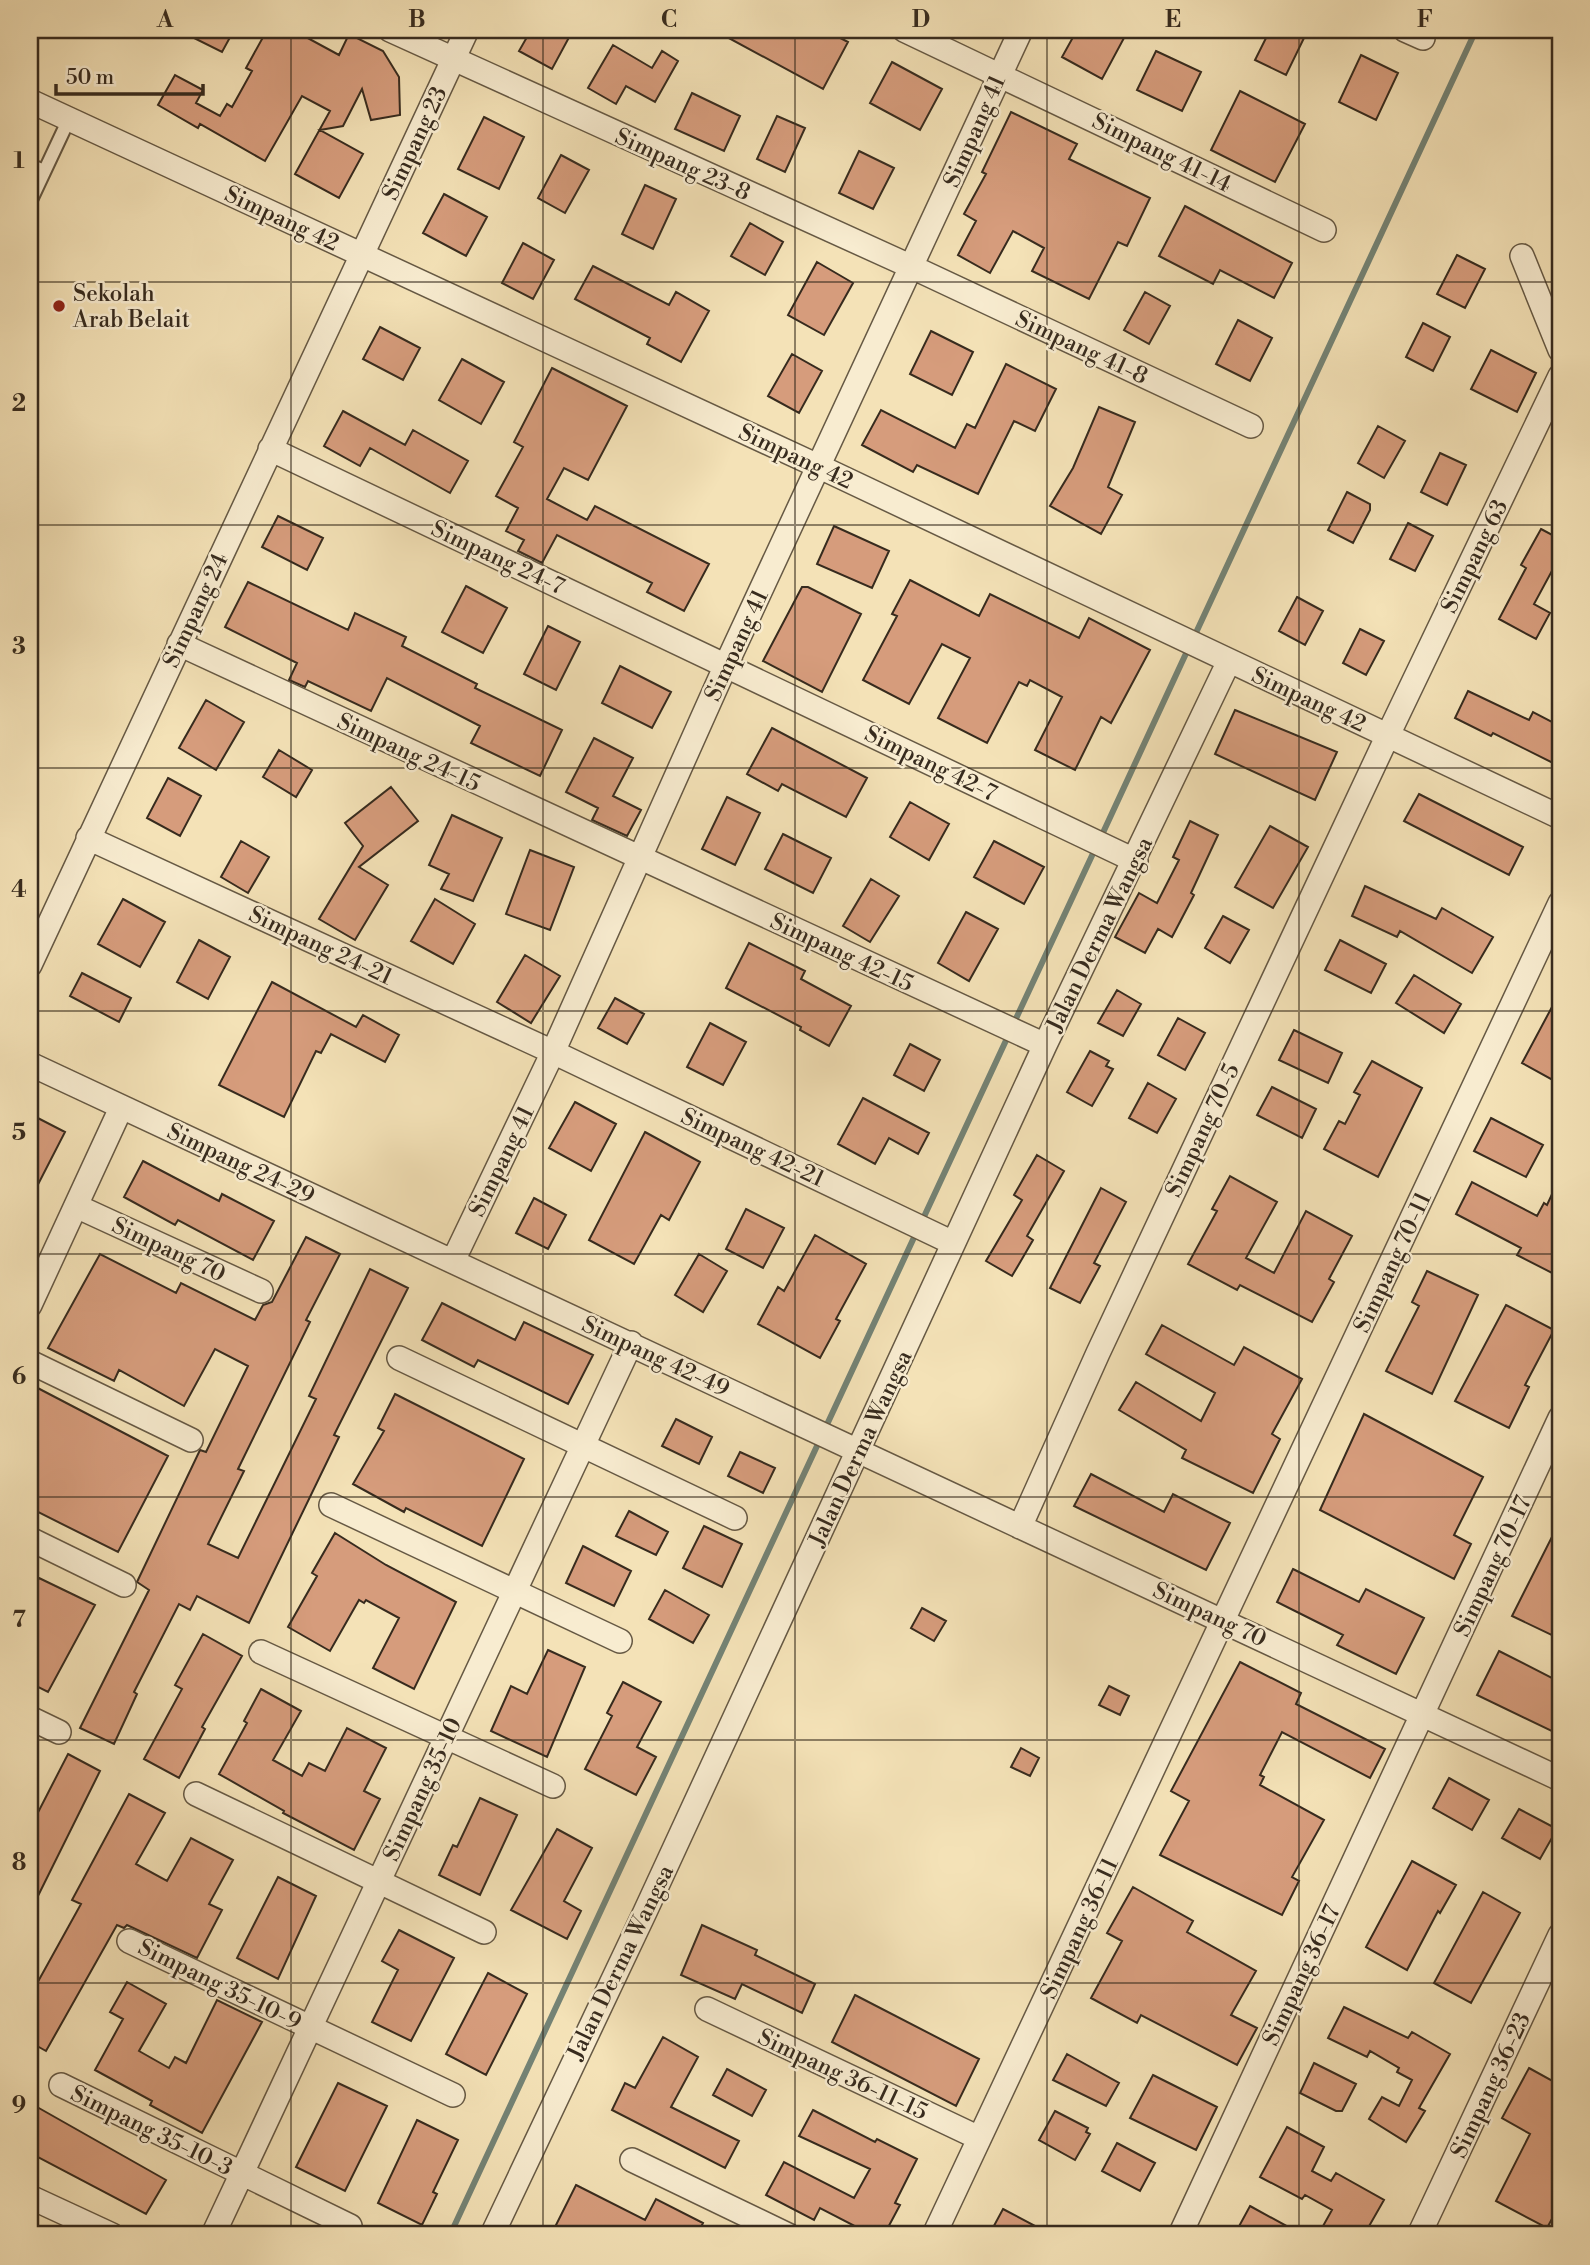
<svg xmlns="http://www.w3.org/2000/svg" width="1590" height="2265" viewBox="0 0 1590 2265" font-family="'Libre Bodoni',serif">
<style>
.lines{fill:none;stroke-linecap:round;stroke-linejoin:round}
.stream{stroke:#748375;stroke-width:6}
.building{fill:#d69c7c;stroke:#372b1e;stroke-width:2}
.service-casing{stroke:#665944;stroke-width:16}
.minor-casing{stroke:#665944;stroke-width:26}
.service{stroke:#f8ecd0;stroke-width:12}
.minor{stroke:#f8ecd0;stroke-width:23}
.grid{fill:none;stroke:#372b1e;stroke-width:2;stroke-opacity:0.55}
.poi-dot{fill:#8f2418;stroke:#f8ecd0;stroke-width:2.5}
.labels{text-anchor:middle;stroke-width:5;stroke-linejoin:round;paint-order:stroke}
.street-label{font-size:23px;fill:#372b1e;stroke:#f8ecd0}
.poi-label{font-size:23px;fill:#372b1e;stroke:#f8ecd0;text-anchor:start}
.neatline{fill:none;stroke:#372b1e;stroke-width:2.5}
.grid-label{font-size:23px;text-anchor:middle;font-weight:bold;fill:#372b1e}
</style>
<rect width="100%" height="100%" fill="#f4e2b7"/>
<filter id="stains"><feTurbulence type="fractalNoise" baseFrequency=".00286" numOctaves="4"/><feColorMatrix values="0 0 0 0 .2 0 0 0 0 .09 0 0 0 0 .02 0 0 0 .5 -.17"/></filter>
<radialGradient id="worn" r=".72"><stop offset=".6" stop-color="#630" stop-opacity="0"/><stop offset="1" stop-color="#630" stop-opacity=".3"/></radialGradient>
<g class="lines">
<!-- stream -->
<path class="stream" d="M1194,637L1476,30
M1101,837L1189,647
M1013,1025L1096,847
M922,1221L1009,1034
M450,2235L917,1231"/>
</g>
<!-- building -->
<path class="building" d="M178,30H234L222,52Z
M267,30H293L339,55L349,34L383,51L399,77L400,115L371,120L362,89L343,126L320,130L363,154L339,198L295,174L330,111L302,96L265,161L200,124L198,128L158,105L175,75L203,90L196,103L220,116L227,104L232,107L252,71L246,68Z
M531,30H573L552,69L519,51Z
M714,30H825L848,42L823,89Z
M1077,30H1109L1124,38L1102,79L1062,57Z
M1270,30H1293L1305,36L1286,75L1255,60Z
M613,45L652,68L662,51L678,61L655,102L626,86L616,104L588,88Z
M1156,51L1201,72L1182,111L1137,90Z
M1361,55L1398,73L1376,120L1339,102Z
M892,62L942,89L920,130L870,103Z
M1240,91L1305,124L1275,182L1211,150Z
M692,93L740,116L724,151L675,129Z
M1011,112L1077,144L1069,159L1150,198L1127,246L1118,242L1089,299L1032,271L1044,248L1013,231L990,273L958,255L976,221L964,214L986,174L982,172Z
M777,116L805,128L785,172L757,159Z
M484,117L524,137L499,189L458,169Z
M859,151L894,168L873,209L839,193Z
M561,155L589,170L565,213L538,198Z
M645,185L676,199L653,249L622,234Z
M444,194L487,217L466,256L423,233Z
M1185,206L1292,263L1274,298L1220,270L1213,284L1159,256Z
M750,223L783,242L765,275L731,256Z
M523,243L554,260L533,299L502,283Z
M1457,255L1485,269L1465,308L1437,294Z
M817,262L853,283L824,335L788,315Z
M593,266L669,305L676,292L709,311L681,362L647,344L650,338L575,299Z
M1145,292L1170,306L1149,344L1124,330Z
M1238,320L1272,338L1250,381L1216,364Z
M1423,323L1450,337L1433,371L1406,357Z
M380,327L420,348L403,380L363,359Z
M931,331L973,352L952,395L910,374Z
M1491,350L1536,373L1517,412L1471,389Z
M792,354L822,371L799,413L768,396Z
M462,359L504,382L481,424L439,400Z
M1006,364L1056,389L1035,431L1014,421L978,494L917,465L913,472L862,445L881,410L955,448L967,424L975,428Z
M552,368L627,406L588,480L564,468L547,499L587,520L595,506L709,564L684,611L647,592L652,583L557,535L542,563L518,551L524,540L506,531L518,508L496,496L523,447L514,442Z
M1099,407L1135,422L1108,487L1122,495L1101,534L1050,506L1073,468Z
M343,411L405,445L413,430L468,461L450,493L370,448L360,466L324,446Z
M1378,426L1405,441L1384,478L1358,463Z
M1440,453L1466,465L1447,505L1421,492Z
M1347,492L1370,504V510L1353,543L1328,530Z
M278,516L323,538L307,570L262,547Z
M1408,523L1433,536L1415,571L1390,559Z
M834,526L889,551L872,588L817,564Z
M1541,529L1560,539V556L1534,604L1550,613L1536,639L1499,619L1526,568L1521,565Z
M910,580L979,616L990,594L1079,638L1089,618L1150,650L1111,723L1101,717L1075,770L1035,750L1062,697L1030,680L1027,686L1019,682L987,743L938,718L970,658L942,644L909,704L863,680L897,616L892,614Z
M248,582L348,630L355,613L406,637L402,646L477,684L475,688L562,730L540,776L471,743L480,726L387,678L371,711L308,681L305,687L289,680L297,663L225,627Z
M466,586L507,608L483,653L442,632Z
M802,587H808L861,614L822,692L763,661Z
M1297,597L1323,611L1305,645L1279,631Z
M548,626L580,642L556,690L524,674Z
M1360,629L1384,641L1366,675L1343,663Z
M620,666L671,692L652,728L602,703Z
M1468,691L1529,720L1533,712L1560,726V754L1555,764L1493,733L1491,736L1455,718Z
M206,700L244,722L216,770L179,748Z
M1235,710L1337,752L1315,800L1215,754Z
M772,728L867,778L846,817L782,784L778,791L747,774Z
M594,738L633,758L613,796L641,810L627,836L592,820L598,808L566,792Z
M279,750L312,770L296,797L263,777Z
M168,778L201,796L180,836L147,818Z
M391,787L418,821L359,867L388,885L355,940L319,919L363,846L345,823Z
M1419,794L1523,847L1509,875L1404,821Z
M727,797L760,813L735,865L702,849Z
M910,802L949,824L929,860L890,837Z
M452,815L502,838L473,901L441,889L449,874L429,865Z
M1190,821L1218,835L1191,893L1194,895L1172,937L1158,929L1145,953L1115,937L1139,893L1157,903L1179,860L1173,857Z
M1270,826L1308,847L1273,908L1235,887Z
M783,834L831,858L813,893L765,869Z
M241,841L269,857L248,893L221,877Z
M994,841L1044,867L1024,904L974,877Z
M530,850L574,867L550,930L506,914Z
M871,879L899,896L870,942L843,926Z
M1365,886L1436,919L1442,908L1493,937L1472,973L1400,931L1397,937L1352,916Z
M123,899L165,922L140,967L98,944Z
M435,899L475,924L453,964L411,941Z
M966,912L998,929L969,981L938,963Z
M1223,916L1249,930L1230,963L1205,948Z
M199,940L230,957L208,999L177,982Z
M1340,940L1386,964L1371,993L1325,970Z
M749,943L805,971L801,979L851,1006L829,1046L800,1030L801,1027L726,988Z
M525,955L560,976L531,1023L497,1002Z
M82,973L131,998L119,1022L70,996Z
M1414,975L1461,1004L1444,1033L1396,1003Z
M272,982L356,1027L363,1015L399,1035L385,1062L331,1034L321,1053L316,1051L284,1117L219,1085Z
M1117,990L1141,1004L1123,1036L1098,1023Z
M1560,992V1084L1522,1063Z
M615,998L644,1014L627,1044L598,1028Z
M1178,1018L1205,1033L1185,1070L1158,1055Z
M710,1023L746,1042L723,1085L687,1067Z
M1294,1030L1342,1053L1328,1083L1279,1060Z
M910,1044L940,1060L924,1091L894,1075Z
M1090,1051L1109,1061L1106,1066L1113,1069L1092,1106L1067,1092Z
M1372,1061L1422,1088L1378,1177L1324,1149L1339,1121L1345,1124L1360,1095L1354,1092Z
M1148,1083L1176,1099L1157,1133L1129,1118Z
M1272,1087L1316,1109L1302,1138L1257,1115Z
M863,1098L929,1133L918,1154L889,1138L875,1164L838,1144Z
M575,1102L616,1124L591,1171L549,1148Z
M30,1114L65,1132L30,1200Z
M1491,1118L1543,1145L1526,1177L1474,1151Z
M645,1132L700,1162L669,1220L661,1215L634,1264L589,1240Z
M1037,1155L1064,1171L1027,1236L1033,1240L1012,1276L986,1261L1022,1200L1014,1195Z
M143,1161L219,1201L222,1194L274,1221L253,1260L178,1220L175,1225L124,1197Z
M1230,1176L1277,1202L1246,1258L1274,1273L1306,1211L1352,1236L1329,1279L1334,1282L1312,1322L1240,1285L1237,1290L1188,1264L1217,1211L1212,1209Z
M1560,1177V1277L1517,1255L1521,1248L1456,1214L1472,1182L1537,1216L1544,1203L1547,1205Z
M1101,1188L1126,1202L1094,1263L1100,1266L1080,1303L1050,1288Z
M534,1198L566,1215L548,1249L516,1233Z
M746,1209L784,1228L763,1268L726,1249Z
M815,1235L866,1264L836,1319L840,1321L820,1358L758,1324L778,1287L784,1291Z
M306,1237L340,1254L306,1320L310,1322L238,1469L244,1471L208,1544L238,1558L316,1399L309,1396L370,1269L408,1288L334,1435L339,1437L249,1623L197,1596L190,1610L179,1604L134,1692L137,1694L114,1744L80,1728L149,1590L137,1582L200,1450L206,1452L248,1366L215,1349L184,1406L119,1370L114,1381L48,1348L100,1254L176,1293L181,1283L255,1320L263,1305L272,1302Z
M699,1254L727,1271L703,1312L675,1295Z
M1427,1271L1478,1295L1432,1394L1386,1371L1419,1306L1412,1302Z
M442,1303L515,1340L524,1322L593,1355L568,1404L478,1360L474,1367L422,1340Z
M1506,1305L1554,1330L1525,1385L1529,1387L1509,1428L1455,1401Z
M1162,1325L1234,1365L1244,1347L1302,1379L1272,1434L1280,1439L1253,1493L1182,1458L1186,1450L1119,1410L1136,1382L1201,1421L1215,1393L1146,1354Z
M30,1384L168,1456L118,1552L30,1508Z
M395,1394L524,1459L482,1546L406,1508L404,1512L353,1484L384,1431L378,1428Z
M1364,1414L1483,1477L1454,1535L1471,1544L1454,1579L1320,1510Z
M676,1419L712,1437L699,1464L662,1446Z
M740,1452L775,1468L763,1493L728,1476Z
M1091,1474L1164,1512L1173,1494L1230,1523L1206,1570L1074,1506Z
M629,1511L668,1532L656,1555L616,1536Z
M1560,1521V1639L1512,1616Z
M704,1526L742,1544L722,1587L683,1568Z
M335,1533L386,1565L456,1602L414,1689L373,1668L399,1618L366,1600L364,1603L359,1600L330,1651L288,1627L317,1576L312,1573Z
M583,1546L631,1571L614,1606L566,1583Z
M1293,1569L1359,1602L1366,1589L1424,1618L1396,1674L1337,1645L1343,1635L1277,1602Z
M39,1578L95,1605L48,1692L30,1683V1597Z
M665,1590L709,1615L693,1643L649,1619Z
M922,1608L946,1621L934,1641L911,1628Z
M203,1634L242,1656L202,1727L205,1729L179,1778L144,1759L182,1689L175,1685Z
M548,1650L585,1667L547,1757L491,1731L511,1686L527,1694Z
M1499,1651L1560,1682V1735L1477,1695Z
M1240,1662L1301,1693L1296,1704L1385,1749L1370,1778L1282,1732L1260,1775L1264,1777L1260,1785L1324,1820L1292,1877L1299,1881L1282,1915L1160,1855L1189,1801L1171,1791Z
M623,1682L661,1702L637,1747L656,1757L636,1795L585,1769L612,1716L607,1713Z
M1109,1686L1129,1696L1120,1715L1099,1705Z
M261,1689L301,1711L273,1760L302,1776L309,1763L325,1771L347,1728L386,1748L364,1791L380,1799L354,1850L283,1813L284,1811L219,1774L247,1723L244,1721Z
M1021,1748L1039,1758L1030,1776L1011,1767Z
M68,1754L100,1771L30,1912V1828Z
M1449,1778L1489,1800L1472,1830L1433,1808Z
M129,1794L165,1813L136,1864L167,1881L191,1838L233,1860L209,1904L222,1910L197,1958L127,1925L124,1928L117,1925L46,2051L30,2042V1996L81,1904L72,1900Z
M480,1798L517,1815L480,1895L439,1875L453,1845L457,1847Z
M1519,1809L1557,1829L1540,1859L1502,1838Z
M557,1829L592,1848L564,1901L581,1911L567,1939L511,1910Z
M1412,1861L1456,1885L1440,1913L1438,1911L1407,1970L1366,1947Z
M278,1877L316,1896L278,1979L237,1958Z
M1133,1887L1193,1921L1187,1932L1256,1971L1231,2015L1257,2028L1237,2065L1141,2015L1137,2023L1091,1998L1122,1941L1107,1933Z
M1483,1892L1520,1913L1471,2003L1434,1983Z
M702,1925L757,1950L755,1955L815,1984L802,2013L742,1984L735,1999L681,1975Z
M399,1930L454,1958L411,2041L372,2022L398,1970L382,1961Z
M488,1973L527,1994L486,2075L446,2054Z
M127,1982L166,2004L139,2051L169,2068L175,2057L186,2063L217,2000L262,2022L202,2133L150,2105L152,2101L95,2070L123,2019L110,2012Z
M855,1995L979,2059L956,2106L832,2042Z
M1344,2007L1408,2038L1412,2032L1450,2054L1419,2108L1425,2111L1406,2142L1369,2119L1382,2097L1399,2106L1412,2080L1397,2072L1399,2068L1370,2051L1367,2057L1328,2038Z
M663,2037L698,2057L671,2107L739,2141L725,2168L612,2110L625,2083L635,2088Z
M1067,2054L1119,2083L1106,2106L1053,2080Z
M1314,2063L1356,2084L1342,2111H1336L1300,2093Z
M1529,2068L1560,2085V2204L1547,2228L1496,2201L1530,2134L1502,2118Z
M727,2069L766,2090L752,2116L713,2095Z
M1153,2075L1217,2107L1196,2150L1130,2118Z
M338,2083L387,2106L345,2191L296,2167Z
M30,2103L166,2180L146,2214L30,2153Z
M813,2110L875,2142L877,2139L917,2159L895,2203L900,2205L884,2235H872L820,2208L814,2220L766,2195L784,2162L854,2198L870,2169L799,2136Z
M1055,2111L1088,2128L1086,2132L1090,2134L1075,2160L1039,2140Z
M417,2120L458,2140L433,2192L437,2194L422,2225L378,2203Z
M1287,2127L1324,2147L1312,2171L1331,2181L1336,2173L1384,2200L1364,2235H1318L1332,2210L1305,2195L1302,2199L1260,2177Z
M1117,2143L1155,2163L1140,2191L1102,2171Z
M576,2185L645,2220L656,2199L703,2223L697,2235H551Z
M1250,2206L1303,2235H1247L1237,2230Z
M1003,2209L1052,2235H989Z"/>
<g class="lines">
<defs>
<path id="service" d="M30,165L44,171
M30,202L69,119"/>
<path id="minor" d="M390,30L912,267L1251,426
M904,30L1324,230
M1405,30L1423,38
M30,101L820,467L1560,817
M1522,256L1560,350
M270,449L1136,861
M179,644L1045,1045
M88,838L553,1052L953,1243
M30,965L467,30
M30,1064L1560,1779
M76,1206L261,1291
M453,1261L553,1052L726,665L1021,30
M30,1305L121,1108
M399,1358L735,1518
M30,1362L191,1440
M331,1505L620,1641
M1020,1527L1098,1353L1388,735L1560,376
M30,1539L124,1585
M261,1652L553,1786
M30,1718L59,1732
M196,1794L484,1932
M129,1941L453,2095
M707,2009L979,2138
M61,2085L350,2226
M632,2160L788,2235
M30,2197L112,2235
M213,2235L631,1343
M492,2235L645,1912L1045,1045L1229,661
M934,2235L1560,903
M1180,2235L1560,1418
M1419,2235L1560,1935"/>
</defs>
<!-- service casing -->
<use href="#service" class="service-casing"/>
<!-- minor casing -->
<use href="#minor" class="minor-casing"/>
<!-- service -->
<use href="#service" class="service"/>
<!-- minor -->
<use href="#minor" class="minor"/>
</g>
<!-- grid -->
<path class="grid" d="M291,30V2235M543,30V2235M795,30V2235M1047,30V2235M1299,30V2235M30,282H1560M30,525H1560M30,768H1560M30,1011H1560M30,1254H1560M30,1497H1560M30,1740H1560M30,1983H1560"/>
<!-- markers -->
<circle class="poi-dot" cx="59" cy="306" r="7"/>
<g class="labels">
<!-- street labels -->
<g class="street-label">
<text transform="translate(974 131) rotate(-66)" y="8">Simpang 41</text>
<text transform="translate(414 143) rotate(-65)" y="8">Simpang 23</text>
<text transform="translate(1162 152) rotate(26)" y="8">Simpang 41-14</text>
<text transform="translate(683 164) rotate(24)" y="8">Simpang 23-8</text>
<text transform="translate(282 218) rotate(25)" y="8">Simpang 42</text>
<text transform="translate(1082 347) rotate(25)" y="8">Simpang 41-8</text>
<text transform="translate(796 456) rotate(25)" y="8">Simpang 42</text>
<text transform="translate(1474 556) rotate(-64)" y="8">Simpang 63</text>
<text transform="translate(498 557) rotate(25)" y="8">Simpang 24-7</text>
<text transform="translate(195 610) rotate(-65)" y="8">Simpang 24</text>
<text transform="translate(736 645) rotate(-65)" y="8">Simpang 41</text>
<text transform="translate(1309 699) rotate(25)" y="8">Simpang 42</text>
<text transform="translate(409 752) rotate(25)" y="8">Simpang 24-15</text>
<text transform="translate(931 763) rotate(26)" y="8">Simpang 42-7</text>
<text transform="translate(1099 934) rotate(-64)" y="8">Jalan Derma Wangsa</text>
<text transform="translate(321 945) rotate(25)" y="8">Simpang 24-21</text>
<text transform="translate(842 952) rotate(25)" y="8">Simpang 42-15</text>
<text transform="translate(1202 1130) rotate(-65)" y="8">Simpang 70-5</text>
<text transform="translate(753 1147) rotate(25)" y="8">Simpang 42-21</text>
<text transform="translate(501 1161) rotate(-64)" y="8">Simpang 41</text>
<text transform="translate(241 1163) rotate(25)" y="8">Simpang 24-29</text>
<text transform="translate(169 1249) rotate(25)" y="8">Simpang 70</text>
<text transform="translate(1392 1262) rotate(-65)" y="8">Simpang 70-11</text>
<text transform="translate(656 1356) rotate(25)" y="8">Simpang 42-49</text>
<text transform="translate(860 1448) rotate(-65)" y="8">Jalan Derma Wangsa</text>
<text transform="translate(1492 1566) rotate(-65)" y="8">Simpang 70-17</text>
<text transform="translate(1210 1614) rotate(25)" y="8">Simpang 70</text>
<text transform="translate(422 1789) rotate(-65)" y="8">Simpang 35-10</text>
<text transform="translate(1079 1928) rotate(-65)" y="8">Simpang 36-11</text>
<text transform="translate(620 1962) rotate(-64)" y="8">Jalan Derma Wangsa</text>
<text transform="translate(1301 1975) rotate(-65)" y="8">Simpang 36-17</text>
<text transform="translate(220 1984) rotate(26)" y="8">Simpang 35-10-9</text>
<text transform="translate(843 2074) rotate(25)" y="8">Simpang 36-11-15</text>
<text transform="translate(1490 2085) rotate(-65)" y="8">Simpang 36-23</text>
<text transform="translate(152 2130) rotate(26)" y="8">Simpang 35-10-3</text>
</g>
<!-- poi labels -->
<g class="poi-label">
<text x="73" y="301">Sekolah<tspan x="73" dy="26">Arab Belait</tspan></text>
</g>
</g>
<!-- margin -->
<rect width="1590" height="2265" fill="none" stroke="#f4e2b7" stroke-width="77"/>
<!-- scale -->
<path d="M56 84v10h147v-10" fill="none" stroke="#372b1e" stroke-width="3.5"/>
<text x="66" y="84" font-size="21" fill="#372b1e" stroke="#f8ecd0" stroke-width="5" paint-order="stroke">50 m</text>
<rect x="38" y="38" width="1514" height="2188" class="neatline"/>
<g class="grid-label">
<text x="165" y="27">A</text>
<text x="417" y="27">B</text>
<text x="669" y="27">C</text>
<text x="921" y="27">D</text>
<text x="1173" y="27">E</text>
<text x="1425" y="27">F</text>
<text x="19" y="168">1</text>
<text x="19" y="411">2</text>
<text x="19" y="654">3</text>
<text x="19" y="897">4</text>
<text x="19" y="1140">5</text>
<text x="19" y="1384">6</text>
<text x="19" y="1627">7</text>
<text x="19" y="1870">8</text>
<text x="19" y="2113">9</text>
</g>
<rect width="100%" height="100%" filter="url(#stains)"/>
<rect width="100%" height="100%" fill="url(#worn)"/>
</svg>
